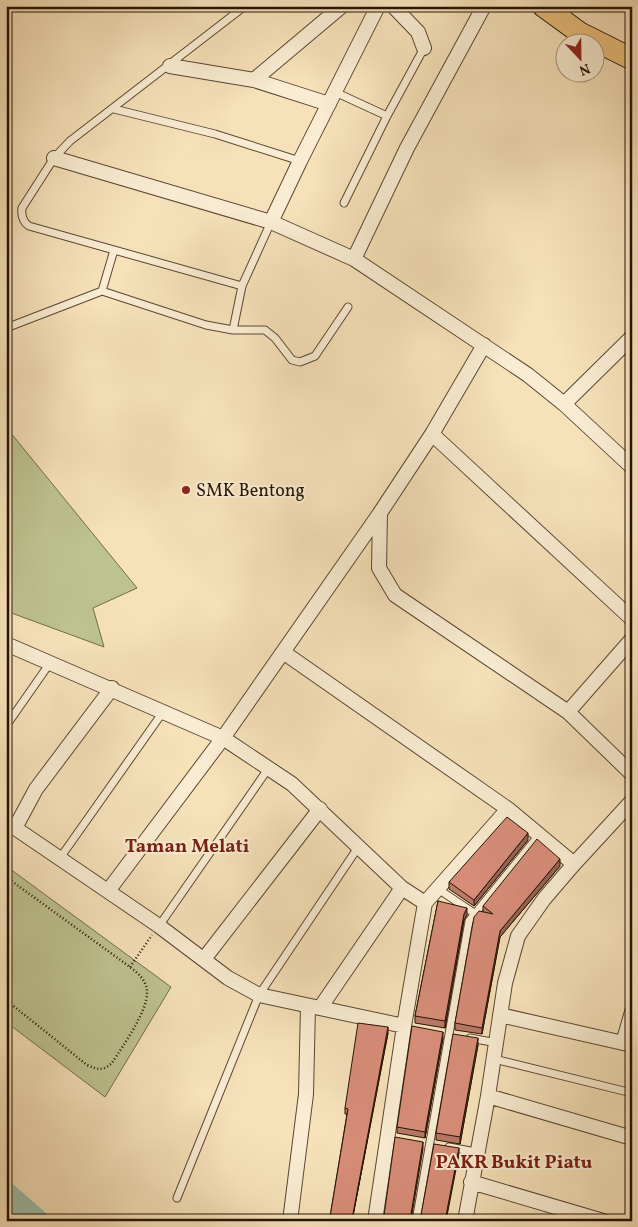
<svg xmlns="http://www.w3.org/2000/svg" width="638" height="1227" viewBox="0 0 638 1227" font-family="Vollkorn,serif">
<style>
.green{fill:#bdc28f;stroke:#726b4a}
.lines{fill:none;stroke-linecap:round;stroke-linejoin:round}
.river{stroke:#9ebeaa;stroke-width:24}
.service-casing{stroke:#5a4732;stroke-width:9}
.minor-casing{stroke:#5a4732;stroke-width:16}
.primary-casing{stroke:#261405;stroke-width:23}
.path{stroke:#261405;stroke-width:2.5;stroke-dasharray:1 2.5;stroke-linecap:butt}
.service{stroke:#f9ecd2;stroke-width:7}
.minor{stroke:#f9ecd2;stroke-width:14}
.primary{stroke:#ebc07c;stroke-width:21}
.wall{fill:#b97967;stroke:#261405}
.shaded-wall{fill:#966354;stroke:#261405}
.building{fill:#d78d78;stroke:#261405}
.poi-dot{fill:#8f2418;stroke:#f9ecd2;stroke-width:2}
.labels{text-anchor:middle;stroke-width:4;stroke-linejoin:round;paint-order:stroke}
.poi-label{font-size:18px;fill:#261405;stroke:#f9ecd2;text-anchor:start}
.neighbourhood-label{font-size:19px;font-weight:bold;fill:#7a1f14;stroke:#f9ecd2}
</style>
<rect width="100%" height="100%" fill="#f6e1b9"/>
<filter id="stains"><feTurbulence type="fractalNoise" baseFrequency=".004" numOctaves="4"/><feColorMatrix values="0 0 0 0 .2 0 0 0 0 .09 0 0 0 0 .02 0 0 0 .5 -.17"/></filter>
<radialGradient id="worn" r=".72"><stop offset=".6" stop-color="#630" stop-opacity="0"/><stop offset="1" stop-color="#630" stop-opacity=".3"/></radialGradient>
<!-- green -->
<path class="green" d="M6,427L137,588L93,608L104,647L6,611Z
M6,866L171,987L105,1097L6,1022Z"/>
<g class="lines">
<!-- river -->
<path class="river" d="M6,1194L37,1221"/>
<defs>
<path id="service" d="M335,92L387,116
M114,109L215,134L300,161
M344,203L387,116L424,48
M242,286L29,226C23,222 21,216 22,208L54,158L70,141L245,6
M102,291L114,250
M6,328L102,291L206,325L233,330H265L275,338L292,360L300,362L315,356L348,307
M233,330L242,286L271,222
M6,726L50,663
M60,858L163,712
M438,889L474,913
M159,926L268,769
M470,1038L497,1043
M494,1059L632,1093
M449,1147L476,1152
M177,1198L259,995L359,846
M416,1221L469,921L539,835"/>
<path id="minor" d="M393,6L418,32L424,48
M170,66L254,80L329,104
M254,80L342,6
M54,158L271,222L354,259L528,375L564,404L632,467
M271,222L300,161L378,6
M354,259L407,148L484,6
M484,345L432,434L380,513L379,568L395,595L568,712L632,774
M564,404L632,337
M432,434L632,619
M6,644L223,738L292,784L402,888L425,903
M283,652L508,809L574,864
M112,688L36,789L15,828L159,926L228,978L259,995L404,1026
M568,712L632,639
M108,891L223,738L380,513
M204,959L320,809
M320,1008L402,888
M500,1015L632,1045
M623,1043L632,1012
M488,1096L632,1138
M471,1182L603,1221
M290,1221L306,1094L308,1006
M375,1221L404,1026L425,903L508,809
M465,1221L488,1096L505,983L518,936L544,899L574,864L632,801"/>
<path id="primary" d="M543,6L580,33L632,59"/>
</defs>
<!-- service casing -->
<use href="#service" class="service-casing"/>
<!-- minor casing -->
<use href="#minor" class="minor-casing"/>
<!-- primary casing -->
<use href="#primary" class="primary-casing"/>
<!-- path -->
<path class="path" d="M6,877L130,967C138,973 147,981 147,992C148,1011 122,1047 112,1063C103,1071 98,1070 87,1065L6,1000
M130,967L152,935"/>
<!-- service -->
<use href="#service" class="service"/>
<!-- minor -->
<use href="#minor" class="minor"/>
<!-- primary -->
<use href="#primary" class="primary"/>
</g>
<!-- wall -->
<path class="wall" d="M528,840L474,906L449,889V882Z
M560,866L500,937L482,1034L455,1030V1023L483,911V906Z
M438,901L467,915L464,920L445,1028L415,1023V1016Z
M388,1033L352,1221H330V1217L347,1114H345V1108Z
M443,1038L425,1138L397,1133V1127Z
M478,1045L460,1144L436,1140V1133Z"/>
<!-- shaded-wall -->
<path class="shaded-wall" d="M528,833V840L474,906V900Z
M560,859V866L500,937L482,1034V1028L500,931Z
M467,908V915L464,920L445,1028V1021L464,914Z
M388,1027V1033L352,1221Z
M443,1032V1038L425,1138V1132Z
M478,1038V1045L460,1144V1137Z
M423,1142V1149L411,1220V1214Z
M459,1148V1154L446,1221H445Z"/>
<!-- building -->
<path class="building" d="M507,817L528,833L474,900L449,882Z
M537,839L560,859L500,931L482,1028L455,1023L474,917L479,911L493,914L483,906Z
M438,901L467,908L464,914L445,1021L415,1016Z
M358,1023L388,1027L352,1219L330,1217L348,1109L345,1108Z
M412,1026L443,1032L425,1132L397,1127Z
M453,1034L478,1038L460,1137L436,1133Z
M395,1137L423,1142L411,1214L416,1220L421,1215L434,1144L459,1148L445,1221H381L384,1216Z"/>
<!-- markers -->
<circle class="poi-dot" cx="186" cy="490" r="5"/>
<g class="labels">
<!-- poi labels -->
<g class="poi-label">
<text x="196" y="496">SMK Bentong</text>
</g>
<!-- neighbourhood labels -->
<g class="neighbourhood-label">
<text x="187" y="852">Taman Melati</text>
<text x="514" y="1168">PAKR Bukit Piatu</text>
</g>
</g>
<!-- margin -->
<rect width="638" height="1227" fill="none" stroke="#f6e1b9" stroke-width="25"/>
<rect x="8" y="8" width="623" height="1212" fill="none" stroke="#261405" stroke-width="2.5"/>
<rect x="12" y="12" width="613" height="1202" fill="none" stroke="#261405"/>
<!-- north arrow -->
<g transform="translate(580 58) rotate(158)"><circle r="24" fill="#f9ecd2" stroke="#a59680"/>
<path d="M0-4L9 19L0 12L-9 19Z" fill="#8f2418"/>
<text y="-8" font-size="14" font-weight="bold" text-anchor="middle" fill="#261405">N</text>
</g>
<rect width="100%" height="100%" filter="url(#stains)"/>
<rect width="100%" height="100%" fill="url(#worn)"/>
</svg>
